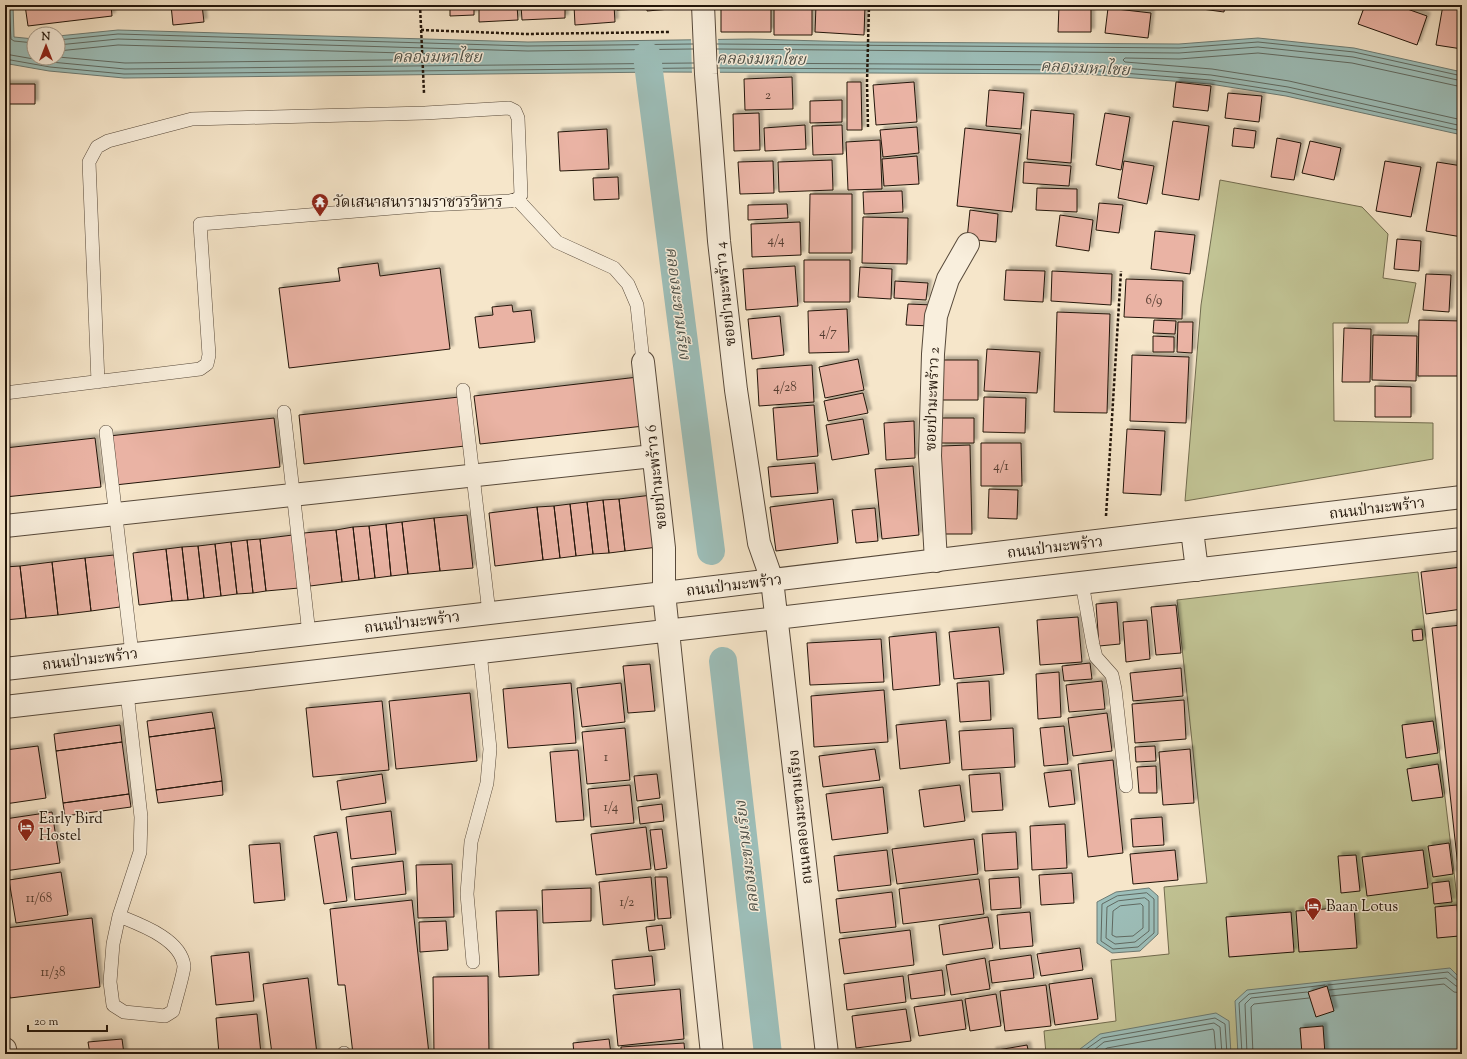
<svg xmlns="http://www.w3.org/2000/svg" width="1467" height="1059" viewBox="0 0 1467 1059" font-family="'Sorts Mill Goudy','Noto Serif Thai',serif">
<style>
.green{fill:#c1c394;stroke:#726c4f}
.water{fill:#9dbfba;stroke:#6c7b74}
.pier{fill:#f6e6ca}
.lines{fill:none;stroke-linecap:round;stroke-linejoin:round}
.shore{stroke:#606a62;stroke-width:1}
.canal{stroke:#9dbfba;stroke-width:28}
.building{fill:#eab3a4;stroke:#22150a;filter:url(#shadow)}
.service-casing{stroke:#57493a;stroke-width:14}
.minor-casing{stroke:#57493a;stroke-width:24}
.tertiary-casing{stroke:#57493a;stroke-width:24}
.path{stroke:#22150a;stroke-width:2.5;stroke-dasharray:3 2;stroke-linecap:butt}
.service{stroke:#f9efdd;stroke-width:13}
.minor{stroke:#f9efdd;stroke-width:22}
.tertiary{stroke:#f9efdd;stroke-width:22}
.labels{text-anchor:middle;stroke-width:3;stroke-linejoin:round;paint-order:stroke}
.number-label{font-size:13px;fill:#543c30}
.poi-label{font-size:15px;fill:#22150a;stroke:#f9efdd;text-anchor:start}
.street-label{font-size:15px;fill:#22150a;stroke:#f9efdd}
.water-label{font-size:16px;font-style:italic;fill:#4d5048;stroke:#f9efdd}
</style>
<defs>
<filter id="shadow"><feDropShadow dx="3.5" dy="-3.5" stdDeviation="1" flood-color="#0004"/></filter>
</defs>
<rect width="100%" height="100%" fill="#f6e6ca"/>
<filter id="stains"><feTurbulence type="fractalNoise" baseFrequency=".005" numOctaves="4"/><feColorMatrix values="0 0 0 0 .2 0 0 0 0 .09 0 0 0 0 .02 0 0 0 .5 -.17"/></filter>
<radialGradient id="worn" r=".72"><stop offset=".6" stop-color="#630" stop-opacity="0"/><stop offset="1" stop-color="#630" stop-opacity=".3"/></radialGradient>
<!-- green -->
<path class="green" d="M1220,180L1362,207L1388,234L1383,278L1416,283L1408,323H1333L1334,421L1433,423V459L1185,501L1201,305Z
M1418,572L1462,939V1054H1046L1044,1031L1116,1021L1111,960L1169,954L1164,887L1207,883L1177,600Z"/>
<!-- water -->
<path class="water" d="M5,5H13L14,37L34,39V58H58V36L118,30L528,42L751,39L856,42L1179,44L1258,38L1354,48L1462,72V135L1286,96L1210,84L1085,74L663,72L124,78L49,71L9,64L5,62Z
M1149,888L1158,896V934L1140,951L1112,953L1097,943V902L1116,892Z
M1450,968L1462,980V1054H1238L1235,1001L1247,990Z
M1216,1013L1229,1021L1231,1054H1080V1049L1100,1034Z"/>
<!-- pier -->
<path class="pier" d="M691,38H718L720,73L692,74Z"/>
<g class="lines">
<!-- shore -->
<path class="shore" d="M9,5L11,39L14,41L34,43
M58,40L118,34L528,46L693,44
M717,44L1179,48L1258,42L1354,52L1462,76
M58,45L118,39L528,51L693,49
M717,49L1179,53L1258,47L1353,57L1462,81
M58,51L118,45L475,55L477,57L475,59L125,63L58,57
M5,54L51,62L125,69L694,63
M5,59L50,67L124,74L694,68
M718,63L1085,65L1211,75L1288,87L1462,126
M718,68L1085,70L1211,80L1287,92L1462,131
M1462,87L1352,63L1258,53L1179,59L1125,58L1123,60L1125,62L1212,69L1289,81L1462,120
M1147,893L1154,899V933L1138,947L1113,949L1101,941L1102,904L1117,896Z
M1145,898L1149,901V931L1135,942L1115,944L1106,938L1107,907L1118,901Z
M1141,904L1143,906V928L1133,936L1116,937L1112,935L1113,911L1120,906Z
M1328,985L1448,972L1458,981L1462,982
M1329,990L1446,978L1456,986L1462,987
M1331,996L1444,984L1454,992L1462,993
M1084,1054L1085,1050L1102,1038L1215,1018L1225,1024L1227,1054
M1089,1054L1104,1042L1214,1023L1220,1027L1222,1054
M1099,1054L1107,1048L1213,1029L1214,1031L1216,1054
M1242,1054L1239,1003L1249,994L1325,985
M1247,1054L1245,1004L1251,998L1307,992
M1253,1054L1251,1007L1254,1004L1309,998"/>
<!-- canal -->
<path class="canal" d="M647,56L711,551
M723,661L768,1054"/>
</g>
<!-- building -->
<path class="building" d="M25,5H111L112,16L28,26Z
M171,5H202L204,22L173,25Z
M450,5H474V15L450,16Z
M479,5H517L518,20L479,22Z
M521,5H565V18L522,20Z
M574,5H614L615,22L575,25Z
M617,5H644V9L617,10Z
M647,5H682V8L647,11Z
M721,5H771V32H721Z
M774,5H812V35H774Z
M816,5H865L864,35L815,32Z
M1059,5H1091V32H1058Z
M1173,5H1225L1224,12Z
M1365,5H1396L1427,16L1417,45L1358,24Z
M1443,5H1462V49L1436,45Z
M1108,8L1151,13L1148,38L1105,33Z
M792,77L793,109L745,110L744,79Z
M847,82H861L862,130H847Z
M914,82L917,122L876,125L873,85Z
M1176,82L1211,86L1208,111L1173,107Z
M5,84H35V104H5Z
M989,90L1024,93L1021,129L986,126Z
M1228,93L1262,96L1259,122L1225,118Z
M842,100V122L810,123V101Z
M1031,110L1074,114L1071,163L1027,159Z
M759,113L760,150L734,151L733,114Z
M1105,113L1130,117L1121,170L1096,165Z
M1173,121L1209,126L1199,200L1162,194Z
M805,125L806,149L765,151L764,128Z
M842,125L843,154L813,155L812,126Z
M917,127L919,153L883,157L880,130Z
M965,128L1021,134L1012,212L957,206Z
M1234,128L1256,131L1254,148L1232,146Z
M607,129L609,169L560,171L558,132Z
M1277,138L1301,143L1294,180L1271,177Z
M880,140L882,189L848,190L846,142Z
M1310,141L1341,148L1334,180L1302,173Z
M917,156L919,184L884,186L882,159Z
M832,160L833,190L779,192L778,162Z
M773,161L774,193L740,194L738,162Z
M1124,161L1154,166L1147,204L1118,198Z
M1385,161L1421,167L1411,217L1376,211Z
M1024,162L1071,166L1069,186L1023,183Z
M1437,162L1462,166V237L1426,231Z
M618,177L619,199L594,200L593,178Z
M1037,188L1077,189V212L1036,210Z
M902,191L903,212L864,214L863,192Z
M810,194H852V253H809Z
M1099,203L1123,205L1119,233L1096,230Z
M787,204L788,218L748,220V205Z
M970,210L998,214L996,242L967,239Z
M1060,215L1093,220L1089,251L1056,246Z
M863,217L908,218L907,264L862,263Z
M800,222L801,255L752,257L751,224Z
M1155,231L1195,235L1190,274L1151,269Z
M1397,239L1421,241L1419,271L1394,269Z
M804,260H850V302H804Z
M378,263L380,276L440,268L450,349L289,368L279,288L340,281L338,268Z
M795,266L798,306L746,310L743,269Z
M860,267L892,269L891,299L858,297Z
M1006,270L1045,271L1043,302L1004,300Z
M1052,271L1112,274L1111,305L1051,301Z
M1426,274L1451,275L1449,312L1423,310Z
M1126,279L1183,281L1182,319L1124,317Z
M895,281L928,283L926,300L894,298Z
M908,304L933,305L931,326L906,325Z
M512,305L513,312L531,310L535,342L479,348L475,317L493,315L492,307Z
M847,309L849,352L809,353L808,311Z
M1057,312L1110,314L1107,413L1054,412Z
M780,316L784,355L752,359L748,319Z
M1154,320L1176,321L1175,334L1153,333Z
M1419,320L1462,321V376H1418Z
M1178,322H1193L1192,353L1177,352Z
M1344,328L1371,329L1370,382H1342Z
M1373,335L1417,336L1416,381L1372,380Z
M1153,336L1174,337V352H1153Z
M987,349L1040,352L1037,393L984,391Z
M1132,355L1189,357L1186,423L1130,421Z
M858,359L864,390L825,398L819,367Z
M942,360H978V400H942Z
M812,365L814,402L759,406L757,369Z
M638,377L644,426L480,444L474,396Z
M1375,386L1411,387V417H1375Z
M863,393L868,413L828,421L824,401Z
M459,397L465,446L304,464L299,415Z
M984,397L1026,398L1025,433L983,432Z
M814,405L818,456L777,460L773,408Z
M1460,411H1462V441H1461Z
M274,418L280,467L115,485L109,436Z
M940,418H974V443H940Z
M863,419L869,454L832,460L826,425Z
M914,421L915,458L886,460L884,423Z
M1127,429L1165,431L1161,495L1123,493Z
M95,438L101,487L5,497V448Z
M981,443H1021L1022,486H981Z
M970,445L972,534H942L941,446Z
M815,463L818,493L771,497L768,467Z
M913,466L919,535L882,539L875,469Z
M989,489L1018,490L1017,519L988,518Z
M652,495L658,547L625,551L619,499Z
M619,499L625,551L609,553L603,500Z
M833,499L838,543L776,551L770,507Z
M603,500L609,553L593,554L587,502Z
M587,502L593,554L576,556L570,504Z
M570,504L576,556L560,558L554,506Z
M554,506L560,558L543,560L537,507Z
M537,507L543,560L495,566L489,513Z
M875,508L878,541L856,543L852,510Z
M467,515L473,568L440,571L434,518Z
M434,518L440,571L408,574L402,522Z
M402,522L408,574L391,576L386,524Z
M386,524L391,576L375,578L369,526Z
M369,526L375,578L359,580L353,527Z
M353,527L359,580L342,582L336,530Z
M336,530L342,582L310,586L304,533Z
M293,535L299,588L266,591L260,539Z
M260,539L266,591L253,593L247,540Z
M247,540L253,593L237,594L231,542Z
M231,542L237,594L221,596L215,544Z
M215,544L221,596L204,598L198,546Z
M198,546L204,598L188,600L182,547Z
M182,547L188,600L172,601L166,549Z
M166,549L172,601L139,605L133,553Z
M114,555L120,607L91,611L85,558Z
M85,558L91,611L58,615L52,562Z
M52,562L58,615L26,618L20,566Z
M20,566L26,618L5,620V567Z
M1461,567L1462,609L1426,614L1421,572Z
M1117,602L1120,644L1099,646L1096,604Z
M1176,605L1181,653L1156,655L1151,607Z
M1078,617L1082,662L1040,665L1037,620Z
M1147,620L1150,659L1126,662L1123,622Z
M1462,625V904L1432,628Z
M999,627L1004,674L954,679L949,632Z
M1422,629L1423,640L1413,641L1412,630Z
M936,632L940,685L893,690L889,637Z
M881,639L884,682L810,685L807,643Z
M1090,663L1092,679L1064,681L1062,666Z
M650,664L655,711L628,713L623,666Z
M1181,668L1183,696L1133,701L1130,673Z
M1059,672L1061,717L1038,719L1036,674Z
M989,681L991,720L960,722L957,683Z
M1102,681L1105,709L1069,712L1066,685Z
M571,683L576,743L508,748L503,689Z
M621,683L625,722L582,727L577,688Z
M884,690L888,742L814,747L811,696Z
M470,693L477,761L396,769L389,701Z
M1184,700L1186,739L1135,743L1132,704Z
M382,701L389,770L313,777L306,708Z
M212,712L215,728L149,737L147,721Z
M1107,713L1112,751L1073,756L1068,718Z
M946,720L950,763L900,769L896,725Z
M1433,721L1438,753L1406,758L1402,725Z
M120,725L122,742L56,751L54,734Z
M1064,726L1068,764L1044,766L1040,728Z
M215,728L222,781L156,790L149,737Z
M625,728L630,780L587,784L582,732Z
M1013,728L1015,767L962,770L959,731Z
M122,742L129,794L63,803L56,751Z
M38,746L46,798L5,804V750Z
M1155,746L1156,761L1136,762L1135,747Z
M875,749L880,780L823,787L819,756Z
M1190,749L1194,803L1163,805L1159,752Z
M578,750L584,820L556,822L550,752Z
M1113,760L1123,853L1088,857L1078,764Z
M1438,764L1443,797L1412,801L1407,769Z
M1156,766L1157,793H1139L1137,767Z
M1071,770L1075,804L1049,807L1044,773Z
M1000,773L1003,810L972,812L969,775Z
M382,774L386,803L341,810L337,781Z
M657,774L660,798L637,801L634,776Z
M222,781L223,795L158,803L156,790Z
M630,785L634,823L591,827L588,789Z
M960,785L965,821L924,827L919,790Z
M883,787L888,833L832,840L826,794Z
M129,794L131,807L65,816L63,803Z
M662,804L664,821L640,824L638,807Z
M391,811L396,854L351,859L346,817Z
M52,812L60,863L5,871V819Z
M1162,817L1164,845L1133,847L1131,819Z
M1065,824L1067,868L1032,870L1030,826Z
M646,827L651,869L596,875L591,834Z
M662,829L667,868L655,870L650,830Z
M337,832L347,901L324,904L314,836Z
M1016,832L1018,869L985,871L982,834Z
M974,839L978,874L897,884L892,849Z
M280,843L285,900L254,903L249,845Z
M1449,843L1453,874L1433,877L1428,846Z
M887,850L891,885L838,891L834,856Z
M1175,850L1178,880L1133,884L1130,854Z
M1423,850L1428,888L1367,896L1362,857Z
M1356,855L1360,891L1341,893L1338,856Z
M403,861L406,894L355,900L352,867Z
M452,864L454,917L418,918L416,865Z
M61,872L68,915L16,923L9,880Z
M1072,873L1074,903L1041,905L1039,875Z
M651,877L655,920L603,925L599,882Z
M655,877H667L671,918L658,919Z
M1019,877L1021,908L991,910L989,879Z
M979,879L984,914L903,924L899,889Z
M1449,881L1452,902L1434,904L1432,883Z
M591,888V921L543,923L542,890Z
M892,892L896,927L840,933L836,899Z
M412,900L429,1054H353L345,985H338L330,909Z
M1457,905L1459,936L1437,938L1435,907Z
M1354,907L1357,948L1299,952L1296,911Z
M537,910L539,975L499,977L496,911Z
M1030,912L1033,946L1000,949L997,915Z
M1291,912L1294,952L1229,957L1226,917Z
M988,917L993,948L943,955L939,925Z
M92,918L100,987L10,998L5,954V928Z
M446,921L448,950L420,952L419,922Z
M662,925L665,949L649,951L646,927Z
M910,930L914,965L844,974L839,939Z
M1080,948L1083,970L1041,976L1037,954Z
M249,952L254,1001L216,1005L211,956Z
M1031,955L1034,978L992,983L989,961Z
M652,956L655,985L615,989L612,960Z
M985,958L990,989L951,995L946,965Z
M942,970L945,995L911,999L908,975Z
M488,976L489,1054H434L433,977Z
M903,976L906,1002L847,1010L844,984Z
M308,978L317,1054H272L263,984Z
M1092,978L1098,1019L1055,1025L1049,984Z
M1046,985L1051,1026L1005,1031L1000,991Z
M1327,986L1334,1011L1316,1017L1308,992Z
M680,989L684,1039L618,1046L613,995Z
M996,994L1001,1026L970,1031L965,999Z
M962,1000L966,1029L919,1036L914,1007Z
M906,1009L911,1041L856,1048L852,1016Z
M257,1014L261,1054H219L216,1018Z
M1323,1026L1325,1054H1302L1300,1028Z
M122,1039L124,1054H90L88,1042Z
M609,1039L611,1054H574L573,1043Z
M684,1043L685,1054H621V1047Z
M1027,1045L1029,1054H993L992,1051Z"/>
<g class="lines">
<defs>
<path id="service" d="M517,199L557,242L614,268L628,284L637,305L643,362
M463,390L489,613
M5,393L13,392L200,369L207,364L209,355L200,224L429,205L510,201L517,199L521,195L518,118L515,111L509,108L425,113L192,119L108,141L97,147L89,162L98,382
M284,412L309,634
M106,432L132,654
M1082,583L1093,645L1096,657L1112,675L1115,689L1126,786
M119,916C141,925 181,939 184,966C184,973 175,1002 173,1011L165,1016L124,1012L113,1005L110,982L113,944L119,916L140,852L141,817L127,693
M473,962L467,894L471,842L487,783L490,749L480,652
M344,1053V1054"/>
<path id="minor" d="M703,5L706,74L719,241L736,390L759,543L772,580
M643,362L664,548V593
M5,526L653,456
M936,561L930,456L933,354L936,316L948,279L968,244
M5,1049L6,1054"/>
<path id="tertiary" d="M1192,530L1197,570
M772,580L827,1054
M664,593L712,1054
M5,669L664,593L1462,497
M5,707L1462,539"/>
</defs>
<!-- service casing -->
<use href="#service" class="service-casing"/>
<!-- minor casing -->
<use href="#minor" class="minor-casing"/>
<!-- tertiary casing -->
<use href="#tertiary" class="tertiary-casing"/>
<!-- path -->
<path class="path" d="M420,5L424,93
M421,30L526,34L669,32
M868,127L867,82L869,5
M1106,516L1121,271"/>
<!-- service -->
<use href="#service" class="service"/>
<!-- minor -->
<use href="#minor" class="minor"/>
<!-- tertiary -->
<use href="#tertiary" class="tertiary"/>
</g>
<!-- icons -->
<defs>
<symbol id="temple-pin" viewBox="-11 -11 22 30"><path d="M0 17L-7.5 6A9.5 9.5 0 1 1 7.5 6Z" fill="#8f2418" stroke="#f9efdd"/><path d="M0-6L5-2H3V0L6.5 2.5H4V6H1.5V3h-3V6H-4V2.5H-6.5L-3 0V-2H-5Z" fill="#fff"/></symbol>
<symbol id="hotel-pin" viewBox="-11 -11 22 30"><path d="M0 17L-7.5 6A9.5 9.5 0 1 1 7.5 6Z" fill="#8f2418" stroke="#f9efdd"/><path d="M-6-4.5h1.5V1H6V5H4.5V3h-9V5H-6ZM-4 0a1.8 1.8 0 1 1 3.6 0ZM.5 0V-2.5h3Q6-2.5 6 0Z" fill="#fff"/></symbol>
</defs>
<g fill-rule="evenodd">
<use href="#temple-pin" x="310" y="192" width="20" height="27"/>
<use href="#hotel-pin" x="16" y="817" width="20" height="27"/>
<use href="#hotel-pin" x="1303" y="896" width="20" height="27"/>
</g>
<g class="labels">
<!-- number labels -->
<g class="number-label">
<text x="768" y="99">2</text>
<text x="776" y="244">4/4</text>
<text x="1154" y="304">6/9</text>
<text x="828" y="336">4/7</text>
<text x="785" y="391">4/28</text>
<text x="1001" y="470">4/1</text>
<text x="606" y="761">1</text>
<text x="611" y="811">1/4</text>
<text x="39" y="902">11/68</text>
<text x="627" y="906">1/2</text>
<text x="53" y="976">11/38</text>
</g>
<!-- poi labels -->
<g class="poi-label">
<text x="333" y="207">วัดเสนาสนารามราชวรวิหาร</text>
<text x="39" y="823">Early Bird<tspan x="39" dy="17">Hostel</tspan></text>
<text x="1326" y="911">Baan Lotus</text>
</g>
<!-- street labels -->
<g class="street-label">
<text transform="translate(725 294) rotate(-96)" y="5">ซอยป่ามะพร้าว 4</text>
<text transform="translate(932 399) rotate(-88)" y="5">ซอยป่ามะพร้าว 2</text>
<text transform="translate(656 477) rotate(-96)" y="5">ซอยป่ามะพร้าว 6</text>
<text transform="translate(1377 508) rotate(-7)" y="5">ถนนป่ามะพร้าว</text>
<text transform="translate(1055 547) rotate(-7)" y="5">ถนนป่ามะพร้าว</text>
<text transform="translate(734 585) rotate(-7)" y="5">ถนนป่ามะพร้าว</text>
<text transform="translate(412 622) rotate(-7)" y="5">ถนนป่ามะพร้าว</text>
<text transform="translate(90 659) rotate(-7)" y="5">ถนนป่ามะพร้าว</text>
<text transform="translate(800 817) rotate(-96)" y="5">ถนนคลองมะขามเรียง</text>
</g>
<!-- water labels -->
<g class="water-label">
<text x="437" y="62">คลองมหาไชย</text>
<text transform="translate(761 58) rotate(1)" y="6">คลองมหาไชย</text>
<text transform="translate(1085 67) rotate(3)" y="6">คลองมหาไชย</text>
<text transform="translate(679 303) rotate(83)" y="6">คลองมะขามเรียง</text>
<text transform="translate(746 857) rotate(-97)" y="6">คลองมะขามเรียง</text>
</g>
</g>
<!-- margin -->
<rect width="1467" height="1059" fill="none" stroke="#f6e6ca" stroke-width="20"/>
<rect x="6" y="6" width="1455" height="1047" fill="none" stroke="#22150a" stroke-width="2"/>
<rect x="10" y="10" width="1447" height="1039" fill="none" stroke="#22150a"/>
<!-- north arrow -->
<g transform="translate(46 46)"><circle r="19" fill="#f9efdd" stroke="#a39889"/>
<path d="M0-3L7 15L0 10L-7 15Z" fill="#8f2418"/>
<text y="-6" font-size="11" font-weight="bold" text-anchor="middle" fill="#22150a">N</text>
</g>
<!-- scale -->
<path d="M28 1025v6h79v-6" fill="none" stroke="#22150a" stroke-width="2"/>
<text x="34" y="1025" font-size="12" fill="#22150a" stroke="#f9efdd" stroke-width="3" paint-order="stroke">20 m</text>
<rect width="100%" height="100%" filter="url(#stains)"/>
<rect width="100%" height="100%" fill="url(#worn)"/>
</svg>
